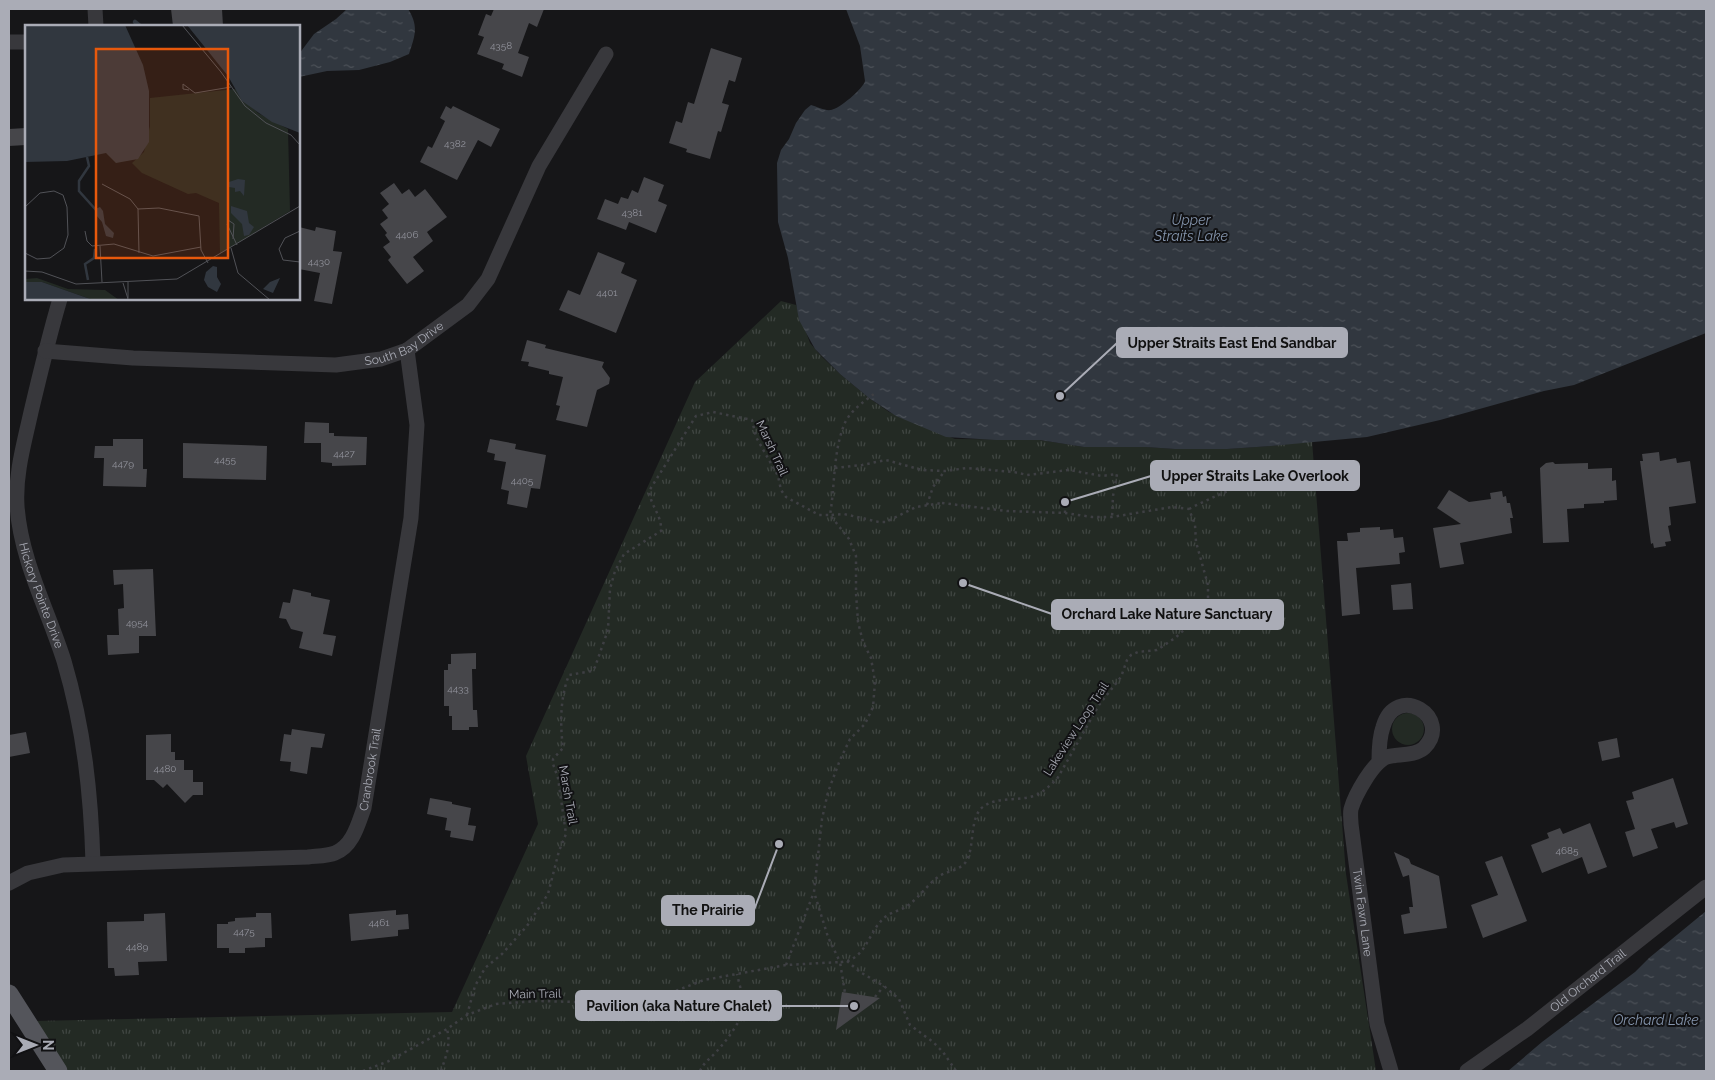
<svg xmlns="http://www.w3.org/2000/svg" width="1715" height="1080" viewBox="0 0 1715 1080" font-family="Raleway,sans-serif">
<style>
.grass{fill:#232a24}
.park{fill:url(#park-tufts)}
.water{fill:url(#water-ripples)}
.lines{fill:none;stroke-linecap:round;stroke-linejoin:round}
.stream{stroke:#31373f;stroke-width:4.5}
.building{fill:#46464a}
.path{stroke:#3e3f43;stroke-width:2.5;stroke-dasharray:2.5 4;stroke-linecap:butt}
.minor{stroke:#38383c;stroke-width:15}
.major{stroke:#54555b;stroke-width:19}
.labels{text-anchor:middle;stroke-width:4;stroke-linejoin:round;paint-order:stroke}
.number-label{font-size:10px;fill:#91929b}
.street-label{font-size:12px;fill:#aaacb6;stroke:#111113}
.water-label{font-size:14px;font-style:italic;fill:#8595ad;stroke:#111113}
.inset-river{fill:none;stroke:#31373f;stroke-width:2.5}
.inset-road{fill:none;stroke:#515257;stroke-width:1}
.view{fill:#e8590c;fill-opacity:0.15;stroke:#e8590c;stroke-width:2.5}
.inset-edge{fill:none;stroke:#aaacb6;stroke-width:2.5}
.leader{fill:none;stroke:#aaacb6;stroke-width:2}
.callout-dot{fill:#aaacb6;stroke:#111113;stroke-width:2}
.callout{fill:#aaacb6;stroke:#aaacb6;stroke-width:2}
.callout-label{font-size:14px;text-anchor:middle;font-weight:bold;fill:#111}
</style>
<defs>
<pattern id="park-tufts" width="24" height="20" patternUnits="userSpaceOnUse" patternTransform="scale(1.25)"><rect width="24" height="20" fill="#232a24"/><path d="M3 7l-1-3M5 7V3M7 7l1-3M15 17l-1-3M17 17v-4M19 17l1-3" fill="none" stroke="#404642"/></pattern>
<pattern id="water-ripples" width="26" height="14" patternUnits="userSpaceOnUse" patternTransform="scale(1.25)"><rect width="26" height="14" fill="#31373f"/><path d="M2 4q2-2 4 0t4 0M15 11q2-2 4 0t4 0" fill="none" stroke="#4c5158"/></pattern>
</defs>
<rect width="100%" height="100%" fill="#161618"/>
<!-- grass -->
<path class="grass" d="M1392 729a16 16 0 1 1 32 0a16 16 0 1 1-32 0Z"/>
<!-- park -->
<path class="park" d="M781,301L796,305L810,343L821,356L840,374L869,398L889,412L955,439L1040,440L1084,447H1146L1175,449H1227L1271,446L1312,441L1346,874L1376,1071H65L35,1021L452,1012L538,824L526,756L695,382Z"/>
<!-- water -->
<path class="water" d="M347,9H408C419,26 415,36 409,54L390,62L359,70L327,71L299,77V54L314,34L336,19Z
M846,9H1706V333L1574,385L1544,391L1440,420L1367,437L1271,446L1227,449H1175L1146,447H1084L1040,440H996L946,437L896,416L869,398L840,374L815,349L799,320L788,258L778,222L777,163L781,150L789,139L796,123L805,110L811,105C818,107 825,111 831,110C839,109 863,89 865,81L860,46Z
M1706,911V1071H1508L1542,1042L1635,972L1649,958Z"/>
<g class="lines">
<!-- stream -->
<path class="stream" d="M135,22L140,26"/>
</g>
<!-- building -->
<path class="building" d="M171,9H222L223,26H173Z
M494,9H544L537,27L529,23L518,53L529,57L522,77L502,69L504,64L477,54L484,37L478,35L486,14L491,16Z
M711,48L742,58L735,82L729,80L722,103L729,105L721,132L718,131L710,159L686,152L687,149L669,143L676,121L682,123L688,102L694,104Z
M446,106L451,109L453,106L500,129L491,147L478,140L457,180L420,162L428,146L432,148L445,121L440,118Z
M26,128V145L9,146V129Z
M644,177L664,185L658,201L667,205L656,233L629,222L626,230L597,219L605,199L618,204L621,197L628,199L632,190L638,193Z
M394,183L402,194L409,189L415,197L425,189L447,217L427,232L433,241L413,257L424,271L407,284L388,260L391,257L383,247L390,242L385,235L387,233L380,224L388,218L382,210L389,204L380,193Z
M299,227L315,231L316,227L336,231L333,251L342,252L332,304L314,301L320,273L299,269Z
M598,252L625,263L621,273L637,280L616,333L559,310L568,290L580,295Z
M527,340L546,345L545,348L604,362L602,367L610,378L609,384L597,390L587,427L556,420L560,406L556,405L563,377L549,374V371L528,366L529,362L521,361Z
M305,422L329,423V433H334V436L367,437L366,465L332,466V463L321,462V443H304Z
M113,439H143V469H147L146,487L103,486L104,458H94L95,446H113Z
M490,439L516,444L515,449L546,455L540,489L531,488L527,508L507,504L509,491L501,489L506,462L494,460L495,454L487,452Z
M183,443L267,446L266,480L183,478Z
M1659,452L1660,461L1676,458L1677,463L1690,461L1696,503L1669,507L1671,525L1668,526L1671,541L1665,542L1666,546L1654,548L1653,543L1651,544L1640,461H1643L1642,454Z
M1553,462L1555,464L1588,463V469L1612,468V481L1616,480L1617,500L1604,501V503L1584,504V508L1567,509L1569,542L1543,543L1540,468L1546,463Z
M1449,490L1469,502L1491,499L1490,493L1502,491L1503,497L1506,496L1507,503H1510L1513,518H1510L1512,533L1460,543L1464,564L1440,568L1433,528L1461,524L1437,508Z
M1380,527V530L1393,529L1394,538L1403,537L1405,552L1399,553L1400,564L1356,568L1360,614L1342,616L1337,541H1348L1347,533L1360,532V528Z
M153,569L156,636H139V653L108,655L107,635H119L118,609L124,608L123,584L114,585L113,570Z
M1411,583L1413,609L1393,610L1391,585Z
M293,589L311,593V596L330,600L323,634L336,636L332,656L299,648L303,632L291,629L286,619L279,618L283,602L290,603Z
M476,653V669H472L473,710H477L478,727H469V730H452V716H449V706H444V670H448V664H451V654Z
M292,729L325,734L322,748L311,747L307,774L290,771L291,762L280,761L284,734L291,735Z
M26,732L30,753L9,757V735Z
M171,734V752H175V760H184V770H193V782H203V795H193L185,803L167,784L163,788L154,780H146V735Z
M1617,738L1620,757L1602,761L1598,742Z
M1673,778L1688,824L1676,828L1674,822L1651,829L1658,848L1633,857L1625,832L1635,829L1626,801L1634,799L1632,792Z
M430,798L452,802V804L471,808L468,825L476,826L473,841L450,837L451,831L445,830L447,818L427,814Z
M1590,823L1607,867L1588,874L1582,857L1542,873L1531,845L1549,838L1547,833L1560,828L1563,834Z
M1394,852L1409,859L1411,864L1439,876L1447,928L1404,934L1401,915L1410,913L1409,907H1413L1409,875L1403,877Z
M1502,856L1527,921L1483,938L1471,905L1498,895L1485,862Z
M396,910V915L408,914L409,929L398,930V936L351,941L349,914Z
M165,913L167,961L138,962L139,975L115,976L114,968H108L107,922L144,921V914Z
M256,913H271L272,938H265V947L245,948V953H229V948H217V924H228V922L235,921V918L256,917Z
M842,992L880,998L836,1030Z"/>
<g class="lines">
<!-- path -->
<path class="path" d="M835,468L862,465L886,460L922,470L945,471L967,468L1014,472L1027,475L1069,470L1102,476L1117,474L1113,496L1112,517
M942,503L1007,511L1065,513L1092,517H1112L1172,507L1189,509L1195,525L1196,542L1208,585V605L1205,610L1194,621L1175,638L1157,650L1138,652L1131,655L1127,660L1121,677L1099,705L1057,779C1050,785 1044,792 1036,795C1020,802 999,796 984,806C968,817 976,848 965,863C958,871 946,871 938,877C927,885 919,898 907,906C900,911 890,912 884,918C868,932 866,961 840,962L828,937L814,892L822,819L828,792L840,760L850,739L865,724L873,707L875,682L871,658L863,642L858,622L856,593V556L849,539L830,515L844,514L879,522H886L916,507Z
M927,505L933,487L944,472
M1189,509C1208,499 1227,491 1247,484C1268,478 1293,478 1314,478
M1065,513V502
M847,961L860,972L884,986L899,999L910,1025L933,1042L943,1052L956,1071
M786,965L814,892
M875,997L884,986
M467,1015L475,986L485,968L502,954L527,926L548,894L559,851L566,834L558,778L553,764V759L563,748C560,724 560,698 569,675L592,671L595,667L608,630L610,589L615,571L624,554L661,531C662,515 651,507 649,491L696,416L713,412L752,420L756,437L778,476L781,490L786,497L819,515H830C835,486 833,453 844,425C849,412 863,402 874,394
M363,1071L389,1061L447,1029L467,1015L496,1004L537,1001L576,1002L652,1000L704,980L786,965L840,962L845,993
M441,1071C446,1056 451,1045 447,1029
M700,1071C704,1062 711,1058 717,1051C726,1041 742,1021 743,1008C744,997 739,984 737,974"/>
<!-- minor -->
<g class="minor">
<path d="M95,9L96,26"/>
<path d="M9,42H26"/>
<path id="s1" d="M60,299C49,336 40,374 31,412C24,444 15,474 17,506C21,561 48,610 64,661C84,729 91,793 93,863"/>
<path id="s2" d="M45,351L133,358L336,365L381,359L407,350L468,305L488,279L539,166L606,54"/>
<path id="s3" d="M1379,761C1379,750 1379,738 1383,727C1396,681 1454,718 1424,748C1415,756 1398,754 1387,757C1373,762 1355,795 1351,809C1350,814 1351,820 1351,824L1377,1024L1391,1071"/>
<path id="s4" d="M9,883L28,873L63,865L308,857C316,856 328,856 335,853C353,846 358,824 364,808L411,518L417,425L407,350"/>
<path id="s5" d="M1467,1071L1527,1029L1706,887"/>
</g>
<!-- major -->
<path class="major" d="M9,994L58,1071"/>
</g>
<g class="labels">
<!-- number labels -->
<g class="number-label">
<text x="501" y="49">4358</text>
<text x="455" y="147">4382</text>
<text x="632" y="216">4381</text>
<text x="407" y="238">4406</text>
<text x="319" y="265">4430</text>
<text x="607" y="296">4401</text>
<text x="344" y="457">4427</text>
<text x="225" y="463">4455</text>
<text x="123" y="467">4479</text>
<text x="522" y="484">4405</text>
<text x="137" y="626">4954</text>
<text x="458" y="692">4433</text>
<text x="165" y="772">4480</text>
<text x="1567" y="854">4685</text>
<text x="379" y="926">4461</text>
<text x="244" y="935">4475</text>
<text x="137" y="950">4489</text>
</g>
<!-- street labels -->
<g class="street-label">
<text dy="4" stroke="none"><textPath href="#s2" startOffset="364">South Bay Drive</textPath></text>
<text transform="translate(772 448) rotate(65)" y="4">Marsh Trail</text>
<text dy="4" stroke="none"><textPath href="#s1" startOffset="305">Hickory Pointe Drive</textPath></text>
<text transform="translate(1076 729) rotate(-57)" y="4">Lakeview Loop Trail</text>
<text dy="4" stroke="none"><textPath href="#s4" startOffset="424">Cranbrook Trail</textPath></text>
<text transform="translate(568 795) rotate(80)" y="4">Marsh Trail</text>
<text dy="4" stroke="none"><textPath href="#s3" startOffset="336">Twin Fawn Lane</textPath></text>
<text dy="4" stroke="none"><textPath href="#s5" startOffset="151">Old Orchard Trail</textPath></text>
<text transform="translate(535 994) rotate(-1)" y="4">Main Trail</text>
</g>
<!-- water labels -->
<g class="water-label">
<text x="1191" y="225">Upper<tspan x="1191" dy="16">Straits Lake</tspan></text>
<text x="1656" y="1025">Orchard Lake</text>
</g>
</g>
<!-- overview -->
<g transform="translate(25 25)">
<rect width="275" height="275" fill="#161618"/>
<path d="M12,253L43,264L80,265L94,275H68L17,257H0V254Z" fill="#232a24"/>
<path d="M210,64L233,88L263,104L265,186L195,229L194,178L171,168L163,169L117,148L107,138L119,127L125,101V73Z" fill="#232a24"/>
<path d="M0,0H100L118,40L124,66V117L113,134L91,138L81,128L42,136L0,137ZM162,0H275V108L247,97L217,76L203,51ZM213,154L220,155L219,171L215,166L210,167V163L204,162V157ZM206,181L222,186L224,198L229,202L224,210L219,211L217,199L206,188ZM75,182L78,186L80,199L89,208L88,213L81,211L77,197L71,190L70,184ZM188,241L192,242V252L196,259L192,267L183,262L179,255L181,247ZM255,253L248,268L238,264L245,257ZM0,257H17L68,275H0Z" fill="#31373f"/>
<path class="inset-river" d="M62,132L64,141L54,156V166L71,185M63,255L60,239L69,233L70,224"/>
<path class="inset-road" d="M157,0L196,47L220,81L241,98L266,110L275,120M164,65L158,64V59L170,68L206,62M77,159L105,174L113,184L114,228M0,182L15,168L29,166L38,170L42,182L43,210L39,223L25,233L12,234L0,228M113,184L134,183L174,191L176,225L183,238M203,195L209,199L208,214M202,199L212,220M60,206L62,216L67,221L89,219L128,231L176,222M275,206L260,213L254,224L258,235L275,237M75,221L77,257M206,223L213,248L245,275M0,246L17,247L51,259L152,254L275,181M103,257V273M98,258L103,274M160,275H176"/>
<path class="view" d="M71,24H203V233H71Z"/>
<rect width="275" height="275" class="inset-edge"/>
</g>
<!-- callouts -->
<path class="leader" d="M1060 396L1117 343M1065 502L1151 476M963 583L1052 614M779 844L754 910M854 1006L781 1006"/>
<g class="callout-dot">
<circle cx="1060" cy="396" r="5"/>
<circle cx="1065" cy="502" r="5"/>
<circle cx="963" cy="583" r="5"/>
<circle cx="779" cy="844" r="5"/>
<circle cx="854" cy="1006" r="5"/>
</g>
<g class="callout">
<rect x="1117" y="328" width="230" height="29" rx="5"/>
<rect x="1151" y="461" width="208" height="29" rx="5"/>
<rect x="1052" y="600" width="231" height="29" rx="5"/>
<rect x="662" y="896" width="92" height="29" rx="5"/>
<rect x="576" y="991" width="205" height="29" rx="5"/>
</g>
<g class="callout-label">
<text x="1232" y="348">Upper Straits East End Sandbar</text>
<text x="1255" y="481">Upper Straits Lake Overlook</text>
<text x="1167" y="619">Orchard Lake Nature Sanctuary</text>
<text x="708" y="915">The Prairie</text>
<text x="679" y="1011">Pavilion (aka Nature Chalet)</text>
</g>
<!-- border -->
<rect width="1715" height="1080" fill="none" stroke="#aaacb6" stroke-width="20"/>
<!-- north arrow -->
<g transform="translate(35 1045) rotate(90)" stroke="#111113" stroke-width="4" paint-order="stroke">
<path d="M0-4L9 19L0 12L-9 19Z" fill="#aaacb6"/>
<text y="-8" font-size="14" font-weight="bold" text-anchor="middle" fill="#aaacb6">N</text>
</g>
</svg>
